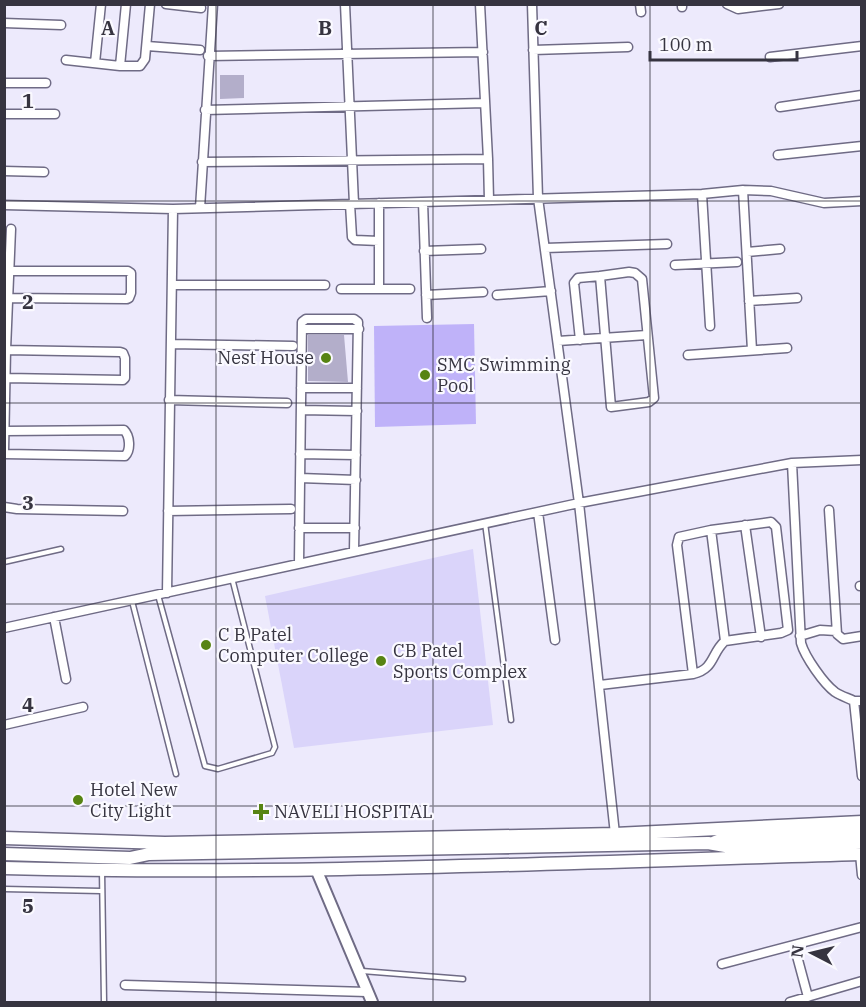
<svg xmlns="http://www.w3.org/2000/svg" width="866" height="1007" viewBox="0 0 866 1007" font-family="'IBM Plex Serif',serif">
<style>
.green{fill:#dad4fa}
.water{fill:#bfb2f9}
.building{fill:#b3aeca}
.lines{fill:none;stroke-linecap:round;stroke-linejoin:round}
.service-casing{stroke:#6f6b85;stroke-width:7}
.minor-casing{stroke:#6f6b85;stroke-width:11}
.tertiary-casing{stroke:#6f6b85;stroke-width:14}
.secondary-casing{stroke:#6f6b85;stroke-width:15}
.service{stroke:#fff;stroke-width:4}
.minor{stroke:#fff;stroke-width:8}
.tertiary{stroke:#fff;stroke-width:10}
.secondary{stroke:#fff;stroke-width:12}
.grid{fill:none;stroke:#363440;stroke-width:1.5;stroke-opacity:0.55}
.poi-dot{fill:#578413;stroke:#faf9ff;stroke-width:2}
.labels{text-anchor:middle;stroke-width:4.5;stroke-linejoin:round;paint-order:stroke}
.poi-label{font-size:18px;fill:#363440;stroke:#faf9ff;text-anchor:start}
.grid-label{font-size:20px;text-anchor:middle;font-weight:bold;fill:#363440;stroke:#faf9ff;stroke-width:4.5;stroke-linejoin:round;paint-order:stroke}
</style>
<rect width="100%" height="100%" fill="#edeafc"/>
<!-- green -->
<path class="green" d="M473,549L493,725L294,748L265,596Z"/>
<!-- water -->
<path class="water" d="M474,324L476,424L375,427L374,326Z"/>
<!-- building -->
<path class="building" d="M220,75H244V98L220,99Z
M308,335H344L348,382L308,381Z"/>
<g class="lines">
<defs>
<path id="service" d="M485,523L511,720
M4,562L61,549
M158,595L205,766L218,769L272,753L275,747L232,578
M132,601L176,774
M102,871L104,1002
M4,889L101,891
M362,971L463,979"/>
<path id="minor" d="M166,4L201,8
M345,4L354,204
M480,4L488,159L489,200
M532,4L538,198L579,503L615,834
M640,4L641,12
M682,4V7
M727,4L738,9L779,4
M4,23L61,25
M147,46L200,50
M533,50L628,47
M208,56L483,52
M770,57L862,46
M66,60L120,66H140L145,59L150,4
M95,63L101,4
M120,66L126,4
M4,83H46
M780,107L862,95
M205,110L485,103
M4,114H55
M778,155L862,146
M202,162L488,159
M4,171L44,172
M743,190L752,350
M702,194L710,326
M423,202L427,318
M350,204L352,237L355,240L379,241
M4,205L173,209L702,194L743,190L771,191L824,203L862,201
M200,208L213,4
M545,248L667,244
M424,251L481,249
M747,252L780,249
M675,265L737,262
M629,272L635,273L642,279L654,398L649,402L611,407L600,276Z
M172,285H325
M341,289H410
M379,289V203
M426,295L483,292
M497,295L551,291
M8,298L127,299L129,298L131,293V273L128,271H9
M749,301L797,298
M302,329H359
M580,340L574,283L578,278L600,276
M558,341L647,335
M171,344L293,346
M6,350L120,352L123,353L125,358V378L123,380L6,378
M688,355L787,348
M301,388H357
M169,400L287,403
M301,410L357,411
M4,451L6,350L11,229
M4,454L125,456C131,450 130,436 124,430L5,431
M300,454L356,455
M792,463L801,643C805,657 824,684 835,692C841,696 848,698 854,701
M300,478L356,480
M4,507L17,509L123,511
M829,510L837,634L843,639L862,636
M168,511L291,509
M538,512L555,640
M745,525L761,637
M299,528H355
M711,530L725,641
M299,563L302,322L306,319H354L358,322L354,551
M860,586H862
M167,593L173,209
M54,617L66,679
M4,628L579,503L792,463L862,460
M800,636L820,630L836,631
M599,685H600L693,674C715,669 711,653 725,641L781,633L788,630L776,527L771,522L711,530L679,537L677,545L693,674
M862,701H854L862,776
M4,725L83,707
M860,854L862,875
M794,945L808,997
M722,964L862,927
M125,985L367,992
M790,1002L862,981"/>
<path id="tertiary" d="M316,869L372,1002"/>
<path id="secondary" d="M4,838L165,843L615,834L862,822
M715,842L729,838L862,831
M4,854L130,858L149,854L708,843L731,847L862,842
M4,868C290,876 576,862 862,854"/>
</defs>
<!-- service casing -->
<use href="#service" class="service-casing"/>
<!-- minor casing -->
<use href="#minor" class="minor-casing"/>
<!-- tertiary casing -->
<use href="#tertiary" class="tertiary-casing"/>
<!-- secondary casing -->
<use href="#secondary" class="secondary-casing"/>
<!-- service -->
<use href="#service" class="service"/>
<!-- minor -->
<use href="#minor" class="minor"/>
<!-- tertiary -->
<use href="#tertiary" class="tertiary"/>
<!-- secondary -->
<use href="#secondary" class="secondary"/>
</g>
<!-- grid -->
<path class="grid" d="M216,4V1002M433,4V1002M650,4V1002M4,201H862M4,403H862M4,604H862M4,806H862"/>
<!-- markers -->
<g class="poi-dot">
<circle cx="326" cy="358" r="6"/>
<circle cx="425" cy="375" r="6"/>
<circle cx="206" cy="645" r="6"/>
<circle cx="381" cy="661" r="6"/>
<circle cx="78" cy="800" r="6"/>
<path d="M258 803h6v6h6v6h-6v6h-6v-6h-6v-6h6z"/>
</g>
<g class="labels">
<!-- poi labels -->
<g class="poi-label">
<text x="314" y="364" text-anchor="end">Nest House</text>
<text x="437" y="371">SMC Swimming<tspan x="437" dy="21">Pool</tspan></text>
<text x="218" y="641">C B Patel<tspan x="218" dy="21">Computer College</tspan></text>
<text x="393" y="657">CB Patel<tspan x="393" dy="21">Sports Complex</tspan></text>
<text x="90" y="796">Hotel New<tspan x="90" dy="21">City Light</tspan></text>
<text x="274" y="818">NAVELI HOSPITAL</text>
</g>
</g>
<g class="grid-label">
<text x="108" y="35">A</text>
<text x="325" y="35">B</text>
<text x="541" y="35">C</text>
<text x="28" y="108">1</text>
<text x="28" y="309">2</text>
<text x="28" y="510">3</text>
<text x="28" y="712">4</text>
<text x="28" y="913">5</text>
</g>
<!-- border -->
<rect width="866" height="1007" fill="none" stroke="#363440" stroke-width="12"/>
<!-- north arrow -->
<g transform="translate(812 953) rotate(277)" stroke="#faf9ff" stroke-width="4.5" paint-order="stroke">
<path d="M0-4.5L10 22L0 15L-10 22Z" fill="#363440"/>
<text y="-9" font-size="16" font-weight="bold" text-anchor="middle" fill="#363440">N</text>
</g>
<!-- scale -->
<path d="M650 51v9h147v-9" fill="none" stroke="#363440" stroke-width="3"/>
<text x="659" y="51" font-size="18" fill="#363440" stroke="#faf9ff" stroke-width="4.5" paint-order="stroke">100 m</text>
</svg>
